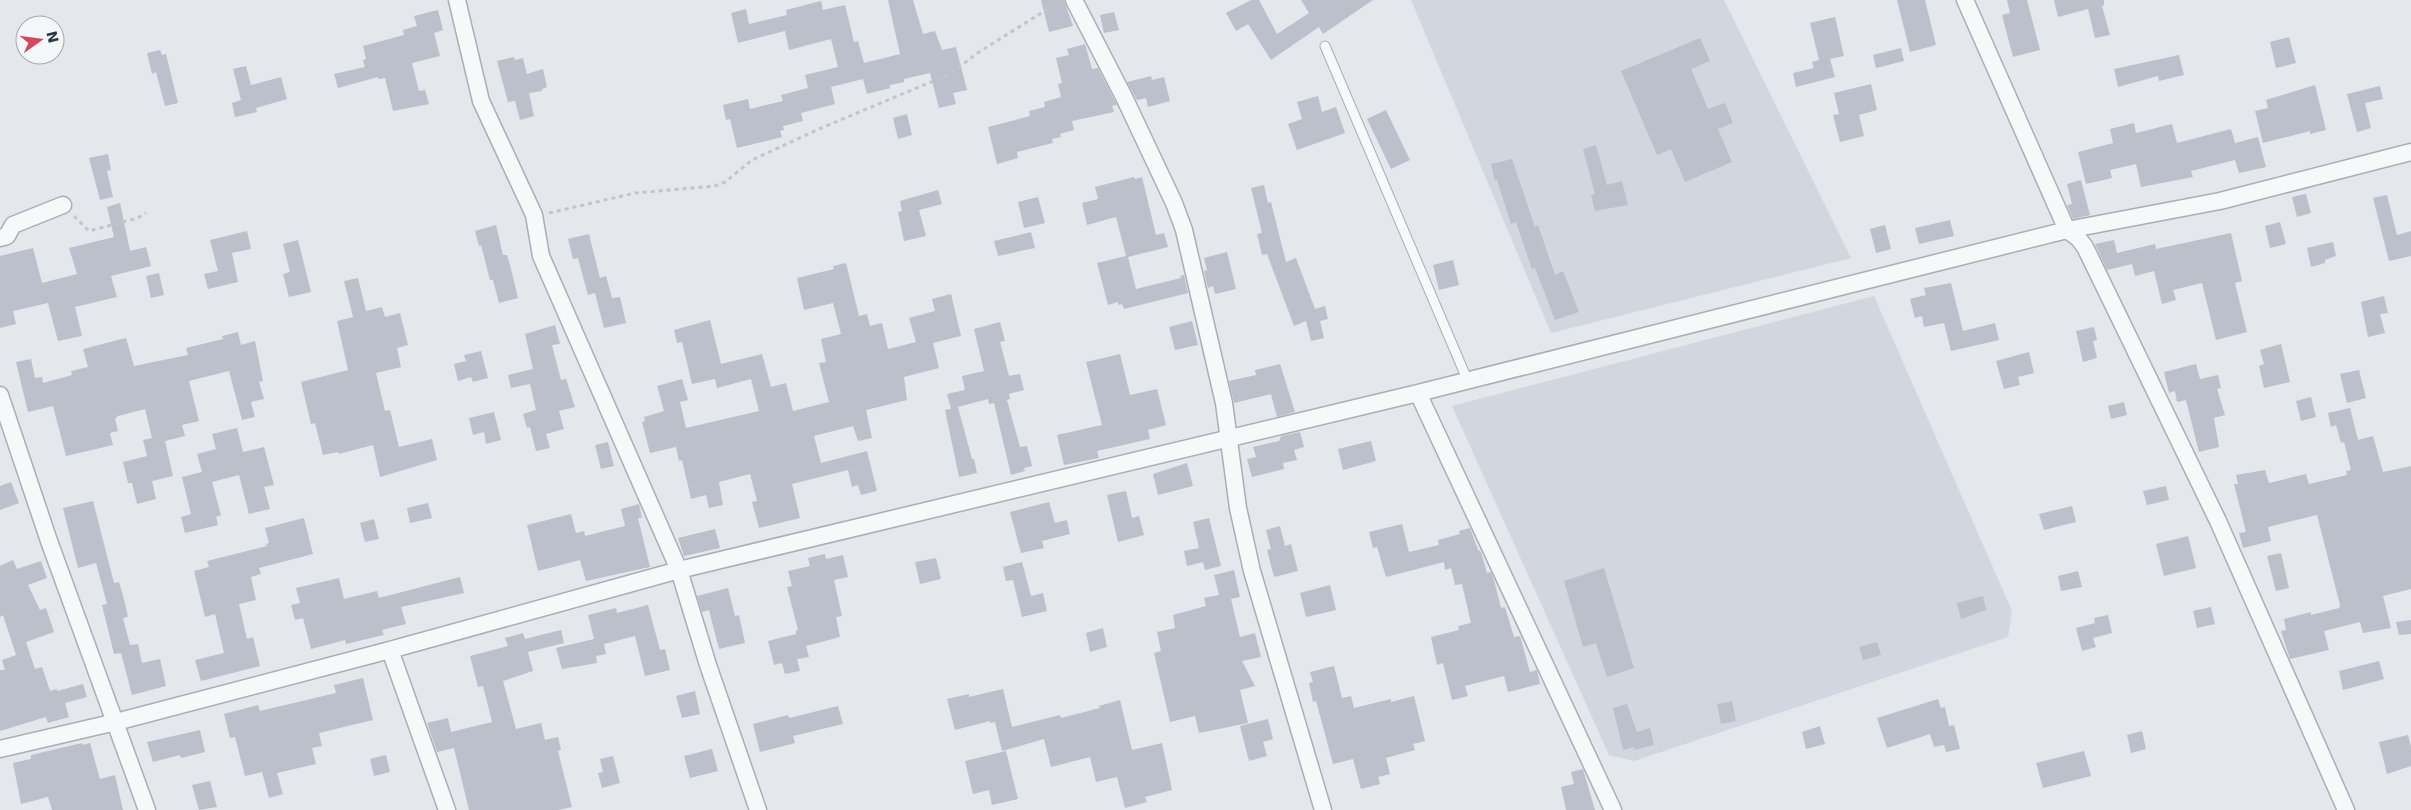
<svg xmlns="http://www.w3.org/2000/svg" width="2411" height="810" viewBox="0 0 2411 810" font-family="'DejaVu Sans',sans-serif">
<style>
.built{fill:#d2d6de}
.building{fill:#bbc0ca}
.lines{fill:none;stroke-linecap:round;stroke-linejoin:round}
.lane-casing{stroke:#a9aeb7;stroke-width:11}
.street-casing{stroke:#a9aeb7;stroke-width:19}
.path{stroke:#c2c5cb;stroke-width:3;stroke-dasharray:4 4;stroke-linecap:butt}
.lane{stroke:#f7f8fa;stroke-width:9}
.street{stroke:#f7f8fa;stroke-width:16}
</style>
<rect width="100%" height="100%" fill="#e4e7ec"/>
<!-- built -->
<path class="built" d="M1411,0H1724L1851,258L1551,333Z
M1874,296L2012,611L2008,637L1634,761L1609,755L1452,406Z"/>
<!-- building -->
<path class="building" d="M888,0H913L923,34L935,31L942,50L956,47L967,90L953,93L956,104L939,108L930,73L904,79V82L890,85V88L867,94L863,79L831,87L835,104L801,113L803,121L783,126L784,130L780,131L782,137L737,148L730,119L726,120L723,105L748,99L750,109L783,101L781,95L808,88L805,75L838,67L831,39L789,50L785,31L738,43L731,13L746,9L749,24L787,15L786,10L821,1L823,10L845,5L854,42L858,41L864,63L900,54Z
M1041,0H1064L1073,26L1049,32Z
M1251,0H1259L1277,34L1309,13L1301,0H1373L1323,34L1319,27L1271,60L1248,24L1236,31L1226,13Z
M1897,0H1925L1936,45L1910,52Z
M2007,0H2027L2040,50L2013,57L2002,15L2010,13Z
M2054,0H2104V5L2102,6L2110,35L2095,38L2088,9L2058,17Z
M438,10L443,30L434,33L440,56L412,63L419,91L425,90L429,104L393,111L385,78L378,79V77L338,88L334,74L365,67L363,60L366,59L363,46L404,35L403,30L417,26L414,16Z
M1114,12L1119,30L1104,33L1100,15Z
M1835,17L1844,56L1830,59L1835,77L1796,87L1793,73L1814,68L1812,62L1819,60L1810,23Z
M2289,37L2296,63L2276,68L2270,42Z
M1700,38L1710,61L1691,69L1708,109L1725,103L1733,123L1718,129L1732,162L1685,182L1671,149L1657,155L1621,71Z
M1085,44L1092,69L1098,68L1117,105L1112,106L1114,112L1072,121L1074,130L1060,134L1061,137L1052,139L1053,143L1017,152L1018,158L997,164L988,127L1030,116L1029,111L1045,107L1044,102L1061,97L1058,84L1062,83L1056,58L1069,55L1067,49Z
M1901,48L1904,61L1876,68L1873,55Z
M160,50L162,55L166,54L178,103L165,106L156,72L152,74L147,53Z
M2179,55L2184,75L2159,81L2158,76L2118,87L2114,69Z
M514,57L515,60L523,58L527,74L543,69L547,87L542,89V91L529,93L534,116L520,120L515,101L508,102L497,61Z
M246,66L251,85L281,77L287,99L256,108L257,112L235,117L232,103L241,100L233,69Z
M1151,76L1152,80L1164,77L1170,101L1148,107L1146,98L1137,100L1127,82Z
M1871,84L1877,110L1859,115L1864,136L1840,142L1833,115L1839,114L1834,93Z
M2315,85L2326,130L2310,134V131L2263,143L2255,111L2268,108L2266,100Z
M2380,86L2383,99L2365,103L2371,128L2357,132L2347,94Z
M1318,96L1322,112L1336,107L1345,133L1297,150L1288,124L1302,119L1297,102Z
M1386,110L1410,160L1391,169L1367,119Z
M907,114L912,135L898,139L893,118Z
M2134,123L2136,133L2172,124L2177,143L2231,129L2235,143L2258,137L2266,167L2239,173L2235,160L2191,171L2193,177L2141,187L2136,164L2110,170L2112,178L2086,184L2078,152L2113,143L2110,129Z
M1596,145L1607,185L1622,181L1628,205L1595,211L1591,195L1595,194L1583,149Z
M108,154L111,170L107,171L113,197L100,200L89,158Z
M1512,159L1535,227L1538,225L1555,275L1563,271L1579,312L1555,320L1535,268L1532,269L1516,222L1511,224L1497,180L1495,181L1491,164Z
M1134,177L1135,179L1142,177L1156,235L1164,233L1168,247L1128,257L1136,289L1181,278L1180,276L1184,275L1188,293L1124,309L1122,304L1118,305V302L1108,305L1097,263L1126,256L1116,217L1087,225L1082,203L1098,199L1095,187Z
M2081,180L2090,215L2073,219L2067,205L2072,204L2067,184Z
M1264,185L1268,203L1271,202L1286,262L1296,258L1315,309L1325,306L1328,319L1320,321L1324,338L1311,341L1306,321L1294,326L1267,254L1262,255L1257,234L1262,233L1251,188Z
M938,190L942,204L919,210L926,236L904,241L898,212L902,211L900,201Z
M2306,194L2311,213L2297,217L2292,197Z
M2387,195L2397,235L2411,231V256L2389,261L2373,198Z
M1038,197L1045,223L1024,228L1018,202Z
M120,203L130,251L146,247L151,266L111,276L117,297L75,307L82,336L58,341L48,303L13,311L16,324L0,328V256L33,248L42,283L77,274L69,248L114,237L107,207Z
M1950,220L1954,236L1919,244L1915,228Z
M2280,222L2286,244L2270,248L2265,226Z
M496,225L503,255H507L510,265L518,298L499,303L493,280H490L481,245L479,246L475,231Z
M1885,225L1891,249L1876,253L1870,229Z
M247,231L251,249L232,253L238,282L208,289L204,274L218,271L210,240Z
M1031,232L1035,248L998,256L994,241Z
M2231,233L2242,281L2235,283L2247,332L2216,340L2202,283L2173,290L2176,300L2162,304L2154,271L2135,276L2132,264L2107,270L2095,244L2114,240L2117,253L2155,244L2156,249Z
M589,234L600,278L606,276L612,298L620,297L626,323L604,328L595,293L588,295L578,258L573,259L568,239Z
M298,240L311,292L289,297L283,274L290,272L283,244Z
M2333,242L2336,256L2325,260V263L2311,267L2307,248Z
M1227,252L1236,289L1215,294L1213,286L1208,288L1204,271L1207,270L1204,258Z
M1453,260L1459,285L1439,290L1433,265Z
M846,263L859,316L867,314L870,326L882,323L888,349L916,342L909,318L935,311L932,299L951,294L961,336L933,343L939,368L904,377L907,400L866,410L872,438L858,441L853,426L814,436L821,463L867,451L877,491L861,495L858,485L852,487L848,470L792,484L800,518L759,528L752,502L757,501L750,474L719,482L723,505L709,508L706,495L691,499L682,460L679,461L676,447L650,453L642,422L645,421L644,417L664,411L657,386L682,379L688,400L680,402L686,428L759,411L751,379L717,388L715,379L692,384L682,342L677,343L674,330L710,320L721,364L762,354L771,387L786,383L793,411L829,402L819,363L826,362L821,339L841,334L833,303L804,310L797,278L834,269L833,266Z
M159,273L164,295L151,298L146,276Z
M358,278L366,311L382,307L385,317L400,313L408,345L397,348L401,367L376,373L385,411L390,410L399,447L432,439L437,460L380,477L373,445L339,454L338,452L323,455L315,423L311,424L301,382L348,370L337,321L353,317L344,281Z
M1951,283L1963,331L1995,323L1999,340L1951,351L1944,323L1924,327L1922,316L1915,318L1910,299L1926,295L1924,288Z
M2384,296L2388,313L2380,314L2385,333L2368,337L2361,302Z
M1192,321L1198,345L1175,350L1169,327Z
M1000,322L1005,341L1000,342L1009,376L1020,374L1024,390L1009,394L1010,399L1007,400L1020,447L1027,446L1032,466L1024,468L1025,471L1011,475L994,403L989,404L988,399L958,407L972,459H974L977,473L959,477L945,410L955,408L951,409L947,394L965,390L962,376L984,371L974,329Z
M555,325L560,344L552,345L561,380L566,379L575,407L559,411L564,429L546,434L550,448L536,451L530,427L527,428L523,414L536,410L530,384L511,388L508,375L533,369L525,334Z
M2094,327L2097,340L2093,341L2097,358L2083,362L2076,331Z
M238,332L241,345L255,341L263,381L259,382L264,399L251,402L255,417L242,420L229,371L189,381L199,421L182,425L185,436L165,441L173,476L152,481L156,499L137,504L132,483H128L123,462L147,456L143,440L152,438L145,409L118,416L115,419L118,431L110,433L113,445L66,456L53,406L28,412L16,362L31,359L35,378L42,377L43,383L72,375L71,371L88,367L83,349L126,338L134,366L188,355L186,348L223,339L222,336Z
M2281,344L2290,382L2264,388L2259,366L2264,364L2260,350Z
M481,351L488,378L473,382L471,377L458,381L454,364L466,361L464,355Z
M2029,352L2034,373L2018,377L2020,385L2004,389L1996,361Z
M1120,354L1130,395L1157,389L1166,425L1148,430L1150,439L1097,451L1099,458L1064,465L1057,435L1102,425L1086,362Z
M1280,364L1295,412L1277,417L1271,394L1234,403L1229,381L1256,375L1255,370Z
M2196,364L2200,379L2218,375L2221,388L2217,389L2225,415L2214,418L2219,447L2199,452L2186,400L2177,402L2175,391L2169,393L2164,372Z
M2359,370L2366,398L2347,403L2340,374Z
M2311,397L2316,417L2301,421L2296,401Z
M2124,402L2127,415L2111,419L2108,406Z
M2350,408L2358,440L2373,436L2383,472L2411,466V589L2383,596L2391,628L2363,633L2360,622L2324,631L2329,650L2290,659L2281,631L2286,630L2284,619L2311,612V615L2339,608L2340,605L2317,515L2268,527L2271,541L2243,548L2239,533L2246,532L2234,484H2238L2236,475L2265,470L2269,483L2306,474L2309,484L2347,475L2346,471L2351,470L2344,442L2341,443L2336,425L2331,427L2328,413Z
M494,412L501,440L486,444L484,432L473,435L469,418Z
M237,428L243,452L264,447L274,485L264,487L270,509L249,514L239,475L212,482L221,515L216,517L218,525L185,533L181,517L191,514L182,477L202,472L197,454L216,449L212,434Z
M1300,432L1304,447L1294,450L1297,460L1283,463L1284,469L1252,477L1247,459L1256,457L1253,447L1279,441L1281,436Z
M1371,441L1376,461L1343,470L1338,449Z
M608,442L614,466L601,469L595,445Z
M1187,463L1193,486L1158,495L1153,474Z
M11,482L19,503L0,510V486Z
M2166,486L2169,500L2147,505L2143,491Z
M1126,491L1132,518L1139,516L1144,535L1118,542L1107,495Z
M93,501L114,583L119,582L124,599L128,617L123,618L130,645L138,644L142,663L160,659L166,686L132,695L121,653L114,654L102,605L107,604L96,563L78,568L63,508Z
M1049,502L1055,523L1067,520L1070,534L1042,541L1044,548L1021,553L1010,512Z
M428,503L432,518L410,523L407,508Z
M639,504L642,518H638L650,567L586,581L580,560L538,571L527,525L571,514L576,533L584,531L585,536L625,526L621,509Z
M2072,506L2076,522L2044,530L2039,514Z
M304,518L313,554L259,568L261,574L251,577L256,600L239,604L247,639L253,637L260,666L201,681L195,660L224,653L215,614L205,617L194,571L209,567L207,561L267,546L266,544L269,543L265,528Z
M1209,518L1221,566L1205,570L1203,562L1187,566L1184,551L1199,548L1193,522Z
M374,519L379,539L365,542L360,523Z
M1402,524L1409,552L1439,545L1438,540L1460,534L1459,531L1470,528L1478,550L1481,552L1487,573L1491,572L1494,580L1501,608L1505,607L1514,637L1520,636L1530,672L1537,670L1540,684L1508,692L1504,676L1465,686L1468,696L1452,700L1443,663L1437,665L1431,637L1459,630L1458,626L1471,623L1462,584L1455,585L1451,568L1445,570L1444,562L1386,577L1377,547L1373,548L1369,532Z
M1280,526L1285,546L1291,544L1298,571L1274,577L1267,550L1271,549L1266,530Z
M715,529L720,548L684,556L678,538Z
M2188,536L2196,568L2164,576L2156,544Z
M2281,553L2289,588L2276,591L2267,556Z
M825,554L826,559L843,555L848,577L834,580L842,616L836,617L840,637L806,646L809,657L797,659L800,671L785,674L782,663L774,665L768,641L796,634V630H798L787,587L792,586L788,571L810,566L808,558Z
M936,558L941,579L920,584L915,562Z
M13,560L17,569L41,561L47,578L28,585L40,610L46,608L54,632L26,642L35,669L42,667L50,691L57,689V691L83,684L87,697L65,703L69,717L48,723L46,717L0,731V670H5L2,660L16,655L3,615L0,617V566Z
M1022,562L1031,596L1043,593L1047,611L1022,617L1013,580L1006,581L1003,567Z
M1604,568L1634,668L1607,677L1596,643L1583,647L1564,581Z
M1234,570L1240,597L1231,599L1240,637L1255,633L1261,657L1242,661L1255,686L1240,690L1248,723L1199,733L1195,716L1170,722L1154,653L1161,651L1157,632L1175,628L1173,615L1206,606L1204,598L1219,595L1214,575Z
M2078,571L2082,587L2061,591L2058,576Z
M460,577L464,593L401,607L406,624L382,630L384,635L346,644L345,640L311,649L303,618L295,620L291,605L300,603L296,588L339,578L344,599L377,591L379,598Z
M1330,585L1336,610L1306,617L1300,593Z
M728,588L735,616L739,615L745,643L719,649L709,610L702,612L697,596Z
M1983,596L1986,610L1961,619L1957,603Z
M648,605L660,650L665,649L670,670L645,676L635,636L604,644L606,654L596,656L597,663L562,669L556,648L594,639L588,615L616,608L617,613Z
M2211,607L2215,624L2197,628L2193,611Z
M2108,615L2112,633L2093,638L2096,647L2082,651L2076,628L2095,623L2094,618Z
M2411,620V634L2399,635L2396,622Z
M1103,628L1107,647L1090,652L1086,633Z
M561,630L564,643L528,652L533,671L503,681L516,729L541,723L545,740L558,737L561,750L558,751L572,807L558,810H469L454,748L437,752L427,723L448,718L451,732L492,722L483,686L478,687L470,656L508,646L505,638L523,633L525,639Z
M1877,642L1881,655L1863,660L1859,647Z
M2379,661L2384,679L2343,690L2339,671Z
M1334,666L1342,698L1351,696L1354,708L1391,699V702L1414,696L1425,741L1413,744L1415,750L1386,758L1390,774L1378,777L1380,784L1361,789L1353,759L1333,764L1316,701L1313,702L1309,683L1313,682L1310,672Z
M363,678L373,720L319,733L322,746L312,748L316,764L277,773L283,794L269,798L262,772L245,776L235,737L230,738L224,714L258,705L260,711L336,693L334,685Z
M1003,689L1012,727L1060,715L1061,718L1100,708L1099,706L1120,700L1132,750L1162,743L1172,790L1145,797L1147,802L1125,808L1117,777L1096,782L1090,757L1051,767L1044,739L1002,751L995,722L990,723V721L955,730L947,699L969,694V697Z
M695,691L700,714L682,718L676,696Z
M1938,699L1941,708L1945,707L1949,726L1954,725L1960,749L1946,752L1944,745L1934,747L1930,734L1887,748L1877,718Z
M1732,701L1736,721L1721,724L1717,704Z
M1627,704L1637,732L1650,728L1654,745L1634,750V747L1623,750L1613,708Z
M838,706L843,724L793,736L795,743L760,752L753,724L788,715L789,718Z
M1268,719L1273,739L1263,742L1267,756L1249,761L1240,726Z
M1820,726L1825,744L1806,749L1802,732Z
M200,730L205,752L181,758L180,755L153,762L147,742Z
M2142,731L2146,749L2131,753L2127,735Z
M2408,735L2411,747V766L2387,774L2379,742Z
M82,743V745L90,743L100,779L115,775L123,810H52L48,797L21,804L13,763L31,759V755Z
M712,749L718,771L690,778L684,756Z
M1006,751L1018,799L992,805L989,790L973,794L965,761Z
M2084,751L2091,776L2043,788L2036,763Z
M386,755L390,772L374,776L370,759Z
M613,756L620,783L602,788L598,773L603,772L600,759Z
M1583,769L1595,810H1566L1561,787L1574,784L1571,772Z
M210,781L217,807L199,810L192,785Z"/>
<g class="lines">
<defs>
<path id="lane" d="M1325,46L1467,379"/>
<path id="street" d="M457,0L481,101L534,215L541,256L679,570L708,665L758,810
M1074,0L1124,97L1174,203L1184,230L1224,403L1238,508L1252,571L1323,810
M1965,0L2067,230L2078,238L2085,247L2218,521L2346,810
M0,238L7,236L13,225L63,205
M1418,393L1613,810
M0,395L49,541L147,810
M390,650L447,810
M0,749L116,722L390,650L679,570L1418,393L2067,230L2220,201L2411,152"/>
</defs>
<!-- lane casing -->
<use href="#lane" class="lane-casing"/>
<!-- street casing -->
<use href="#street" class="street-casing"/>
<!-- path -->
<path class="path" d="M549,213L635,193L715,186L725,182L752,160L819,129L950,74L979,52L1059,2
M74,216L89,231L138,218L146,213"/>
<!-- lane -->
<use href="#lane" class="lane"/>
<!-- street -->
<use href="#street" class="street"/>
</g>
<!-- north arrow -->
<g transform="translate(40 40) rotate(76)"><circle r="24" fill="#f4f6f9" stroke="#a4a8b1"/>
<path d="M0-4L9 19L0 12L-9 19Z" fill="#d1495b"/>
<text y="-8" font-size="14" font-weight="bold" text-anchor="middle" fill="#2b3445">N</text>
</g>
</svg>
